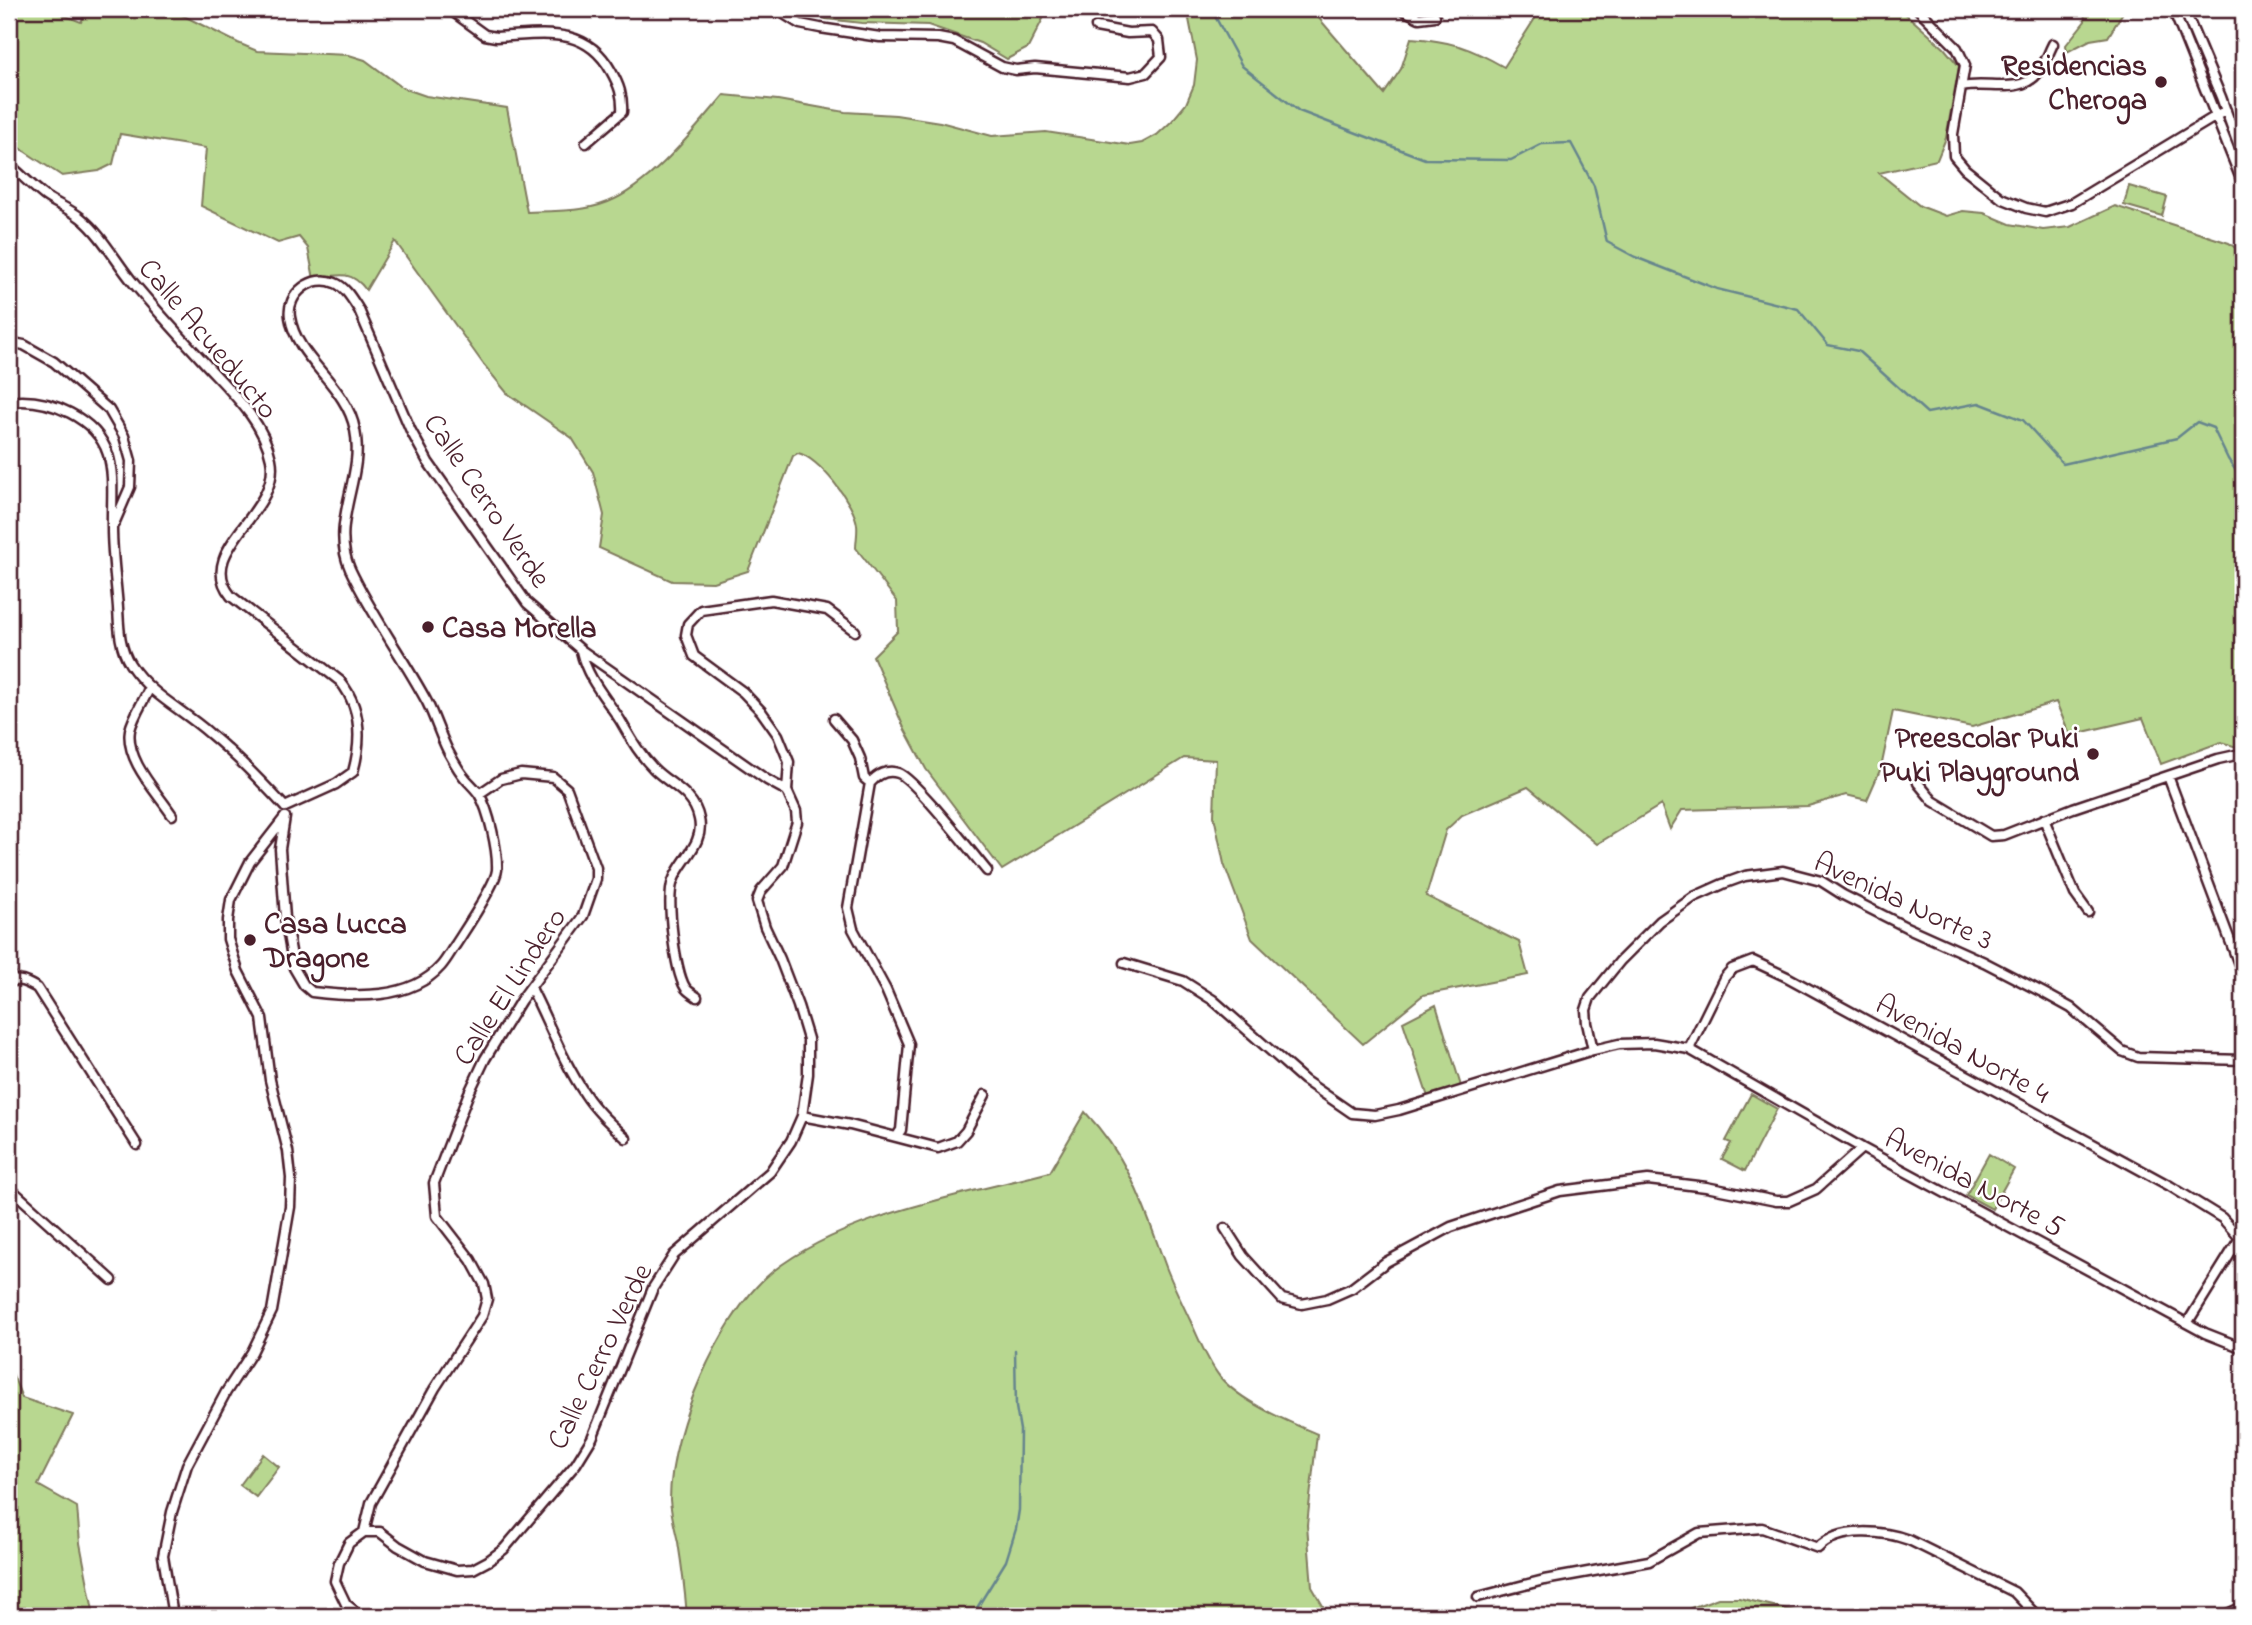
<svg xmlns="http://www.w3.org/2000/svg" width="2252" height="1625" viewBox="0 0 2252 1625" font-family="'Indie Flower',sans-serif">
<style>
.green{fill:#b8d790;stroke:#817b5e;stroke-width:2}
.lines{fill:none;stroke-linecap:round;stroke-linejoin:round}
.stream{stroke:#66858d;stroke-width:2.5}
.minor-casing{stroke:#4a1f2b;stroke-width:13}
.minor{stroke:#fff;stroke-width:8}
.poi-dot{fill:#4a1f2b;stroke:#fff;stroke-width:2.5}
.labels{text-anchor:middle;stroke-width:5;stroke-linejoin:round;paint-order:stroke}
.poi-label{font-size:30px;font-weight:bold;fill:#4a1f2b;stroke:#fff;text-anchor:end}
.street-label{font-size:30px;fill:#4a1f2b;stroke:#fff}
</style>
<rect width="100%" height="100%" fill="#fff"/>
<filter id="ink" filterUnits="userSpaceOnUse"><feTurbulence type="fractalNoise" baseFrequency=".0143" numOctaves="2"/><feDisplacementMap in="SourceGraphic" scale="14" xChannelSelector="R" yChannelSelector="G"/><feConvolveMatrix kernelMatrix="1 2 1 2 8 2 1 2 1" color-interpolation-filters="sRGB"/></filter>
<g filter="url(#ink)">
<!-- green -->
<path class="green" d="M9,9H48L81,22L88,9H170L238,43L257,51L349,55L365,60L403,88L426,96L507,108L527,212C553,211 583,212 608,202C651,185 694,130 724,95L778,100L845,112L896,115L940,122L992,136L1046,132L1130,145L1142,143L1157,135L1172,121L1186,104L1194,85L1197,60L1187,9H1311L1384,94L1401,69L1411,38C1451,41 1469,47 1504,67L1541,9H1900L1944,48L1959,66L1946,138L1937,160L1879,173L1920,206L1946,216L1963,211L1984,213L2010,224L2043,230L2070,227L2115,206L2229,243L2243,254V749L2221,742L2161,764L2143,718L2070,735L2056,702L1972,727L1893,711L1881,768L1867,800L1846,795L1808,806L1682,810L1670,829L1661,805L1597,844L1528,787L1462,815L1446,830L1426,896L1519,942L1528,975L1423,995L1363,1044L1252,939L1224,864L1214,816L1216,760L1184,758L1002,870L926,769L904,728L873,656L898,631L897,601L856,548C856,541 858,532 857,525C855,504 818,457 798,453L793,456L748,571L713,582L672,581L599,548L604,515L593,472L572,438L507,393L484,365L395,241L366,290C351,269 337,275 314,279L308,248L299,237L278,243L201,206L206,148L120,134L113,164L99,171L62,176L9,141Z
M806,9H1048L1028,48L1007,59L980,43L928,25L862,23L826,19Z
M2084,9H2125L2108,37L2090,40L2067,52L2066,45L2085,21Z
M2129,186L2167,197L2162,216L2124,205Z
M1436,1005L1461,1086L1428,1097L1403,1022Z
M1751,1094L1777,1109L1745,1171L1722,1159L1731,1143L1726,1141Z
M1085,1112C1131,1161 1143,1205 1166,1267C1173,1285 1182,1303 1190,1320C1199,1339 1207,1361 1220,1377C1241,1402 1287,1421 1317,1434L1307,1525L1312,1587L1326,1611L1352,1616H687C685,1591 682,1567 678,1542C675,1529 671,1514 670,1500C670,1461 685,1413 701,1377C716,1343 742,1296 772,1272C845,1214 960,1196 1050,1172Z
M1989,1154L2014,1169L1992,1209L1966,1195Z
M9,1365L22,1398L73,1415L38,1485L77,1507L80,1543L94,1616H9Z
M263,1454L279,1467L256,1497L240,1485Z
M1718,1598H1739L1808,1614L1837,1616H1679L1691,1608Z"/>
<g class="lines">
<!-- stream -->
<path class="stream" d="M1211,9L1242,66L1299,111L1425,159L1511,160L1542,144L1571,143L1594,186L1607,242L1635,257L1717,289L1798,309L1828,345L1858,351L1927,413L1979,403L2023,420L2063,464L2177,438L2197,422L2213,428L2228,459L2243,481
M972,1616L1006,1561L1016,1529L1019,1510L1020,1430L1016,1407L1015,1350"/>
<defs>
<path id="minor" d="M449,9L485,35L496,37C541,35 585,24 611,71C619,85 623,96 622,112L586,143
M776,9L800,24L820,28L880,37L938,38L954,41L1002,67L1016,70L1035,68L1130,77L1146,73L1161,57L1159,40L1152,32L1128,33L1096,27
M1401,9L1419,18L1435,16
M1918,9L1957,48L1965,65L1953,134L1954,156L1965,169L2001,198L2026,208L2045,212L2072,203L2226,110
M2173,9L2243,184
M2184,9L2221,97L2243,158
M1962,87C1986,81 2019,95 2037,74C2044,66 2048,54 2053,44
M9,164C20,174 32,186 45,196C56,204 70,209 81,218C101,234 115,260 131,280C154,308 178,334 202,360C228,389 263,419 271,459C282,512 193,550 231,596L340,681C361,707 362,740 353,772L336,784L285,807
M9,342L24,345L54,362L109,410L124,436L131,461L130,487L114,524
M9,402C31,399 50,403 70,413C122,440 111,480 112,528C112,555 116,581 118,608C119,627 119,647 130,664C150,695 182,709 209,733C236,755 261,781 285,807
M581,651C587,678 605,697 620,720C630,737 639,754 654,769C670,785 694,793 699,819C705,844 680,860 673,881C666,899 675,971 685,987C687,991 693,994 697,997
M149,689C143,702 133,717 130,730C125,760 157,792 172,815
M834,719L852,740L860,758L864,778L870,783
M2168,776L2243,975
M1918,783L1933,801L1991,836L2004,835L2073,808L2218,759L2236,755L2243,757
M787,791L789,762L778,735L761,711L743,692L694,656L686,635L688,624L701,610L771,600L827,610L855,631
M285,817L280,849L285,918L294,968L304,985L312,992C354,997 410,1001 441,966C447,959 451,951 456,944C465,930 496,884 497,870C498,851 489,810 479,794C475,788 469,783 465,778C458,770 453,760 448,751C440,735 435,718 427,702C403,657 372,616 350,569C329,522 365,478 355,430C347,385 296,359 290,317C286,294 313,273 335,283C346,287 353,301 359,310L411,431L428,462L527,603L581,650L767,780L787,791L796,811L797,822L783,866L761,891L757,901L765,927L780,959L798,1006L808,1039V1074L802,1116L791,1141L770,1172L674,1255L653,1288L592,1438L576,1464L504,1549L488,1561L473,1569L457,1570L425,1561L398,1546L380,1532H364
M2044,819L2075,894L2088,912
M1124,963L1183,981L1213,1000L1304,1080L1352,1113L1375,1115L1399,1110L1593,1050
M9,970L13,981
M9,983C19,977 28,983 37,988L137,1145
M531,988C549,1023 563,1062 585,1094C596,1111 611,1124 626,1138
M1689,1049L1724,978L1732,969L1753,961L1787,977L2170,1186L2222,1218L2240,1238L2243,1237
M2243,1060L2138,1057L2122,1051L2071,1008L2042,992L1984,962L1906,927L1843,895L1821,881L1783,871L1745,876L1723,884L1694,897L1660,921L1620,961L1590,998L1586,1010L1587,1023L1593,1050L1619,1044L1654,1043L1689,1049L1862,1148L2205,1333L2243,1348
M802,1116L850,1125L938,1148L957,1141L966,1131L985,1095
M897,1136L901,1130L909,1044L886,990L853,929L848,908L870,783C877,775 887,769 898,773C915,779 972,853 987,871
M11,1189L112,1280
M1225,1228L1243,1256L1282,1299L1302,1304L1327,1299L1352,1288L1386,1262L1451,1227L1560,1191L1648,1180L1706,1187L1776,1201H1789L1816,1189L1862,1148
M2188,1322L2240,1238
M1478,1597L1544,1580L1649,1561L1699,1533L1762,1528L1818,1548C1839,1526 1884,1531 1909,1540L2014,1592L2037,1616
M173,1616L163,1556L172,1512L187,1465L226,1392L252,1352L272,1311L290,1207L291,1178L288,1151L270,1080L262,1018L238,971L228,939V920L231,900L250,862L285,817
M361,1616L346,1604L335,1581L339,1563L349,1543L364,1532L371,1503L435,1388L482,1316L487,1299L484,1284L471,1260L437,1216L434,1183L468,1095L485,1059L521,1000L583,916L596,879V868L567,789L553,777L521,774L501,779L479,794
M2223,1616L2243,1607"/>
</defs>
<!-- minor casing -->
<use href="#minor" class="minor-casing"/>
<!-- minor -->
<use href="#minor" class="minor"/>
</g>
</g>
<!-- markers -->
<g class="poi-dot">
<circle cx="2161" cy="82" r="7"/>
<circle cx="428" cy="627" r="7"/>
<circle cx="2093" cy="754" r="7"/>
<circle cx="250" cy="940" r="7"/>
</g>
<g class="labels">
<!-- poi labels -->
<g class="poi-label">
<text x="2147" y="75">Residencias<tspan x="2147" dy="34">Cheroga</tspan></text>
<text x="442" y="637" text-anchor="start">Casa Morella</text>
<text x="2079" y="747">Preescolar Puki<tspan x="2079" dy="34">Puki Playground</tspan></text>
<text x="264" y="933" text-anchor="start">Casa Lucca<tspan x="264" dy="34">Dragone</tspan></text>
</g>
<!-- street labels -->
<g class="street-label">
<text transform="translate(209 338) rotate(50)" y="10">Calle Acueducto</text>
<text transform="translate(488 500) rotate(56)" y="10">Calle Cerro Verde</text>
<text transform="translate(1904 900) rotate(25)" y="10">Avenida Norte 3</text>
<text transform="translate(509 986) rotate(-57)" y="10">Calle El Lindero</text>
<text transform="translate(1963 1048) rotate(29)" y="10">Avenida Norte 4</text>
<text transform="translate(1975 1182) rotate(28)" y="10">Avenida Norte 5</text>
<text transform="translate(599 1356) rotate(-64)" y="10">Calle Cerro Verde</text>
</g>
</g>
<!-- margin -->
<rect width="2252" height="1625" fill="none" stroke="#fff" stroke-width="35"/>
<rect x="18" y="18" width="2217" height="1590" fill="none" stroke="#4a1f2b" stroke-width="2.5" filter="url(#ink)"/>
</svg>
